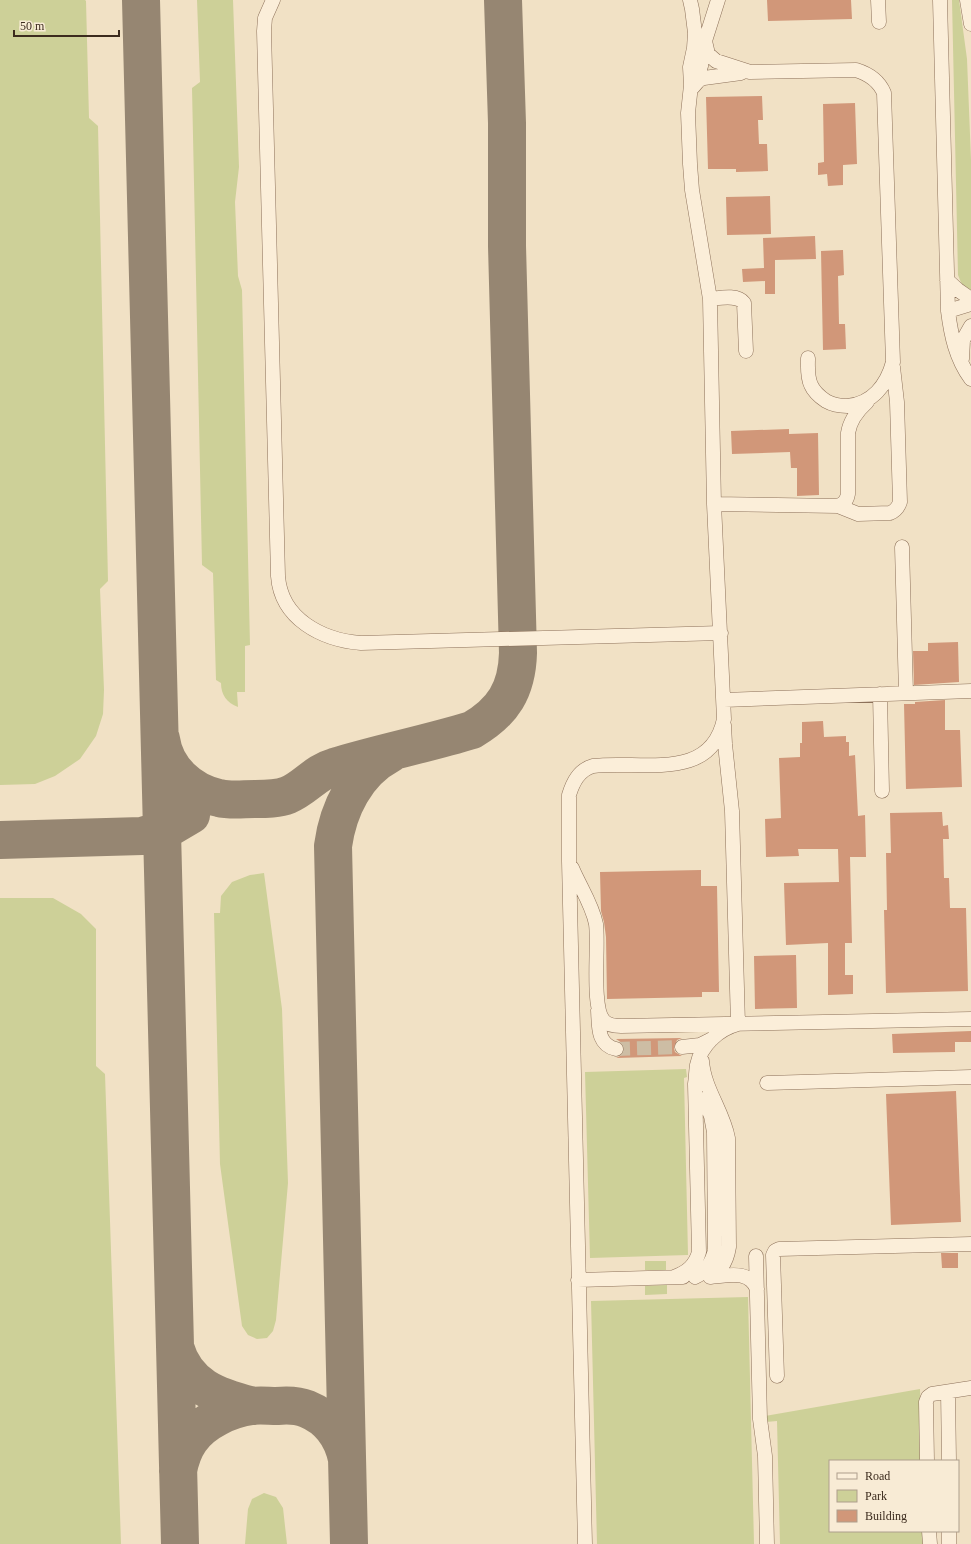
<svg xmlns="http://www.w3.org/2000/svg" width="971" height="1544" viewBox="0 0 971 1544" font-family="Georgia,serif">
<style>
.green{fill:#cdd098}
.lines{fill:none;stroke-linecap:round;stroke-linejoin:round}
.taxiway{stroke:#968672;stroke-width:38}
.building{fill:#d19779}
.minor-tunnel{stroke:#cdbda4;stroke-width:14;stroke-dasharray:14 7;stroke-linecap:butt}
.minor-casing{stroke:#8d715a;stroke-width:15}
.minor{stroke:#fbeed9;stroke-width:14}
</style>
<rect width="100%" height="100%" fill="#f1e1c5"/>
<!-- green -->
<path class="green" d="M0,0H85L86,1L89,118L98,126L108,581L100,589L104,690L103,714L96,736L80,759L55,776L35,784L0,785Z
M197,0H233L239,167L235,202L238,276L242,290L250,645L245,646V692H237L238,707C227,703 221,695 221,683L216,680L213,573L202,565L192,88L200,82Z
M952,0H959L967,59L971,160V293L962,285L958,275Z
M264,873L282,1009L288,1183L276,1320L273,1331L267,1338L257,1339L248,1335L242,1326L220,1164L214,913H220L221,896L232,882L250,875Z
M0,898H53L81,914L96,929V1066L105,1074L121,1544H0Z
M686,1069L687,1077L684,1078L688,1255L590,1258L585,1072Z
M645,1261H666V1270H645Z
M667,1285V1294L645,1295V1286Z
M748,1297L754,1544H597L591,1301Z
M920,1389L922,1461H830V1531H923L924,1544H780L777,1421L766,1422L765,1416Z
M264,1493L276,1497L283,1508L287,1544H245L248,1509L252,1499Z"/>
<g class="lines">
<!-- taxiway -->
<path class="taxiway" d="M141,0L180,1544
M161,739C165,769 190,792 219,798C231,801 243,799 255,799C266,799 278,799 288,795C305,788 316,772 334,767C380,753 426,744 472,730C503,712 517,690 518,653L507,246V123L503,0
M0,840L142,836L169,828L191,815
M175,1347C186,1386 217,1397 254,1406
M178,1471C180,1460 183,1450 190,1440C203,1421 230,1409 252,1406C260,1405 269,1406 277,1406C287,1405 297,1405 307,1409C329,1418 342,1435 347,1459
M349,1544L333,846C338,809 356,772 390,754"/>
</g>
<!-- building -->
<path class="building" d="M767,0H851L852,19L768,21Z
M762,96L763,120H758L759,144H767L768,171L736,172V169H708L706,97Z
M855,103L857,164L843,165V185L828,186L827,174L818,175V163L824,162L823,104Z
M770,196L771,234L727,235L726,197Z
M815,236L816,259L775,260V294H765V281L743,282L742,269L764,268L763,238Z
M843,250L844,275L838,276L839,324H845L846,349L823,350L821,251Z
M789,429V434L818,433L819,495L797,496V468H791L790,452L732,454L731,431Z
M958,642L959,682L914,685L913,651H928V643Z
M945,700V730H960L962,787L906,789L904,704H915V702Z
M823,721L824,737L846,736V742H849V756L855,755L858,816L865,815L866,857H850L852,943H845V975H853V994L828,995V943L786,945L784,883L839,882L838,849H798L799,856L766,857L765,819L781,818L779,758L800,757V743H802V722Z
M942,812L943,826L948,825L949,839H943L944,878H949L950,908H966L968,991L886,993L884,910H887L886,853H891L890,813Z
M701,870V886H717L719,992H702V997L607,999L606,937L604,922L601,911L600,872Z
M796,955L797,1008L755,1009L754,956Z
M971,1031V1042H955V1052L893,1053L892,1034Z
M682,1038L677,1040L674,1048L675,1052L682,1056L616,1058L622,1055L624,1048L622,1043L616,1039Z
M956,1091L961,1222L891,1225L886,1094Z
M941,1253H958V1268H942Z"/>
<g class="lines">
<!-- minor-tunnel -->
<path class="minor-tunnel" d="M616,1049L682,1047"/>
<defs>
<path id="minor" d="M273,0L265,18L264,31L278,576C281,619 322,640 361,643L721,633
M690,0L692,9L695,33L694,48L690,67L691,85L701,66L705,41L718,0
M878,0L879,22
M940,0L948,311C951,335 956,359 971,379
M967,0L971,24
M705,41L708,54L716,61L750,72L856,70C869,74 879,81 884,93L893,362C887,385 872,404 847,406C839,406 833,405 826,401C820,397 814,392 811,385C807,377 808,367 808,358
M693,87L699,80L704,78L741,73
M947,280L958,290L971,299
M710,299C720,298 737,294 744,303L746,351
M948,311L971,304
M962,359L963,340L971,326
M714,504L838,506C844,504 847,500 848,494V433C850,420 857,411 867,402
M838,506L858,514L890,513C895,511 898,508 900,502L897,402L893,367
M902,547L906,693
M880,694L882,791
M724,700L971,691
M572,868C580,887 592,904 596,924C599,945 591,1008 604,1021C608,1025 615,1026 621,1026L971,1019
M598,1010C599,1026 597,1045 616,1049
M682,1047L700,1045L712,1039
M702,1061C704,1089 723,1111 728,1138L729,1247C727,1260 722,1270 711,1277
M767,1083L971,1077
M756,1256L760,1419L765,1456L767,1544
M674,1277C687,1272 695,1266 699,1252L695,1084C696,1078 696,1071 697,1065C701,1045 719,1029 738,1024L732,811L725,744L724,725
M695,1277C707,1272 712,1262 715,1250L714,1132L711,1116L704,1099
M710,1277C727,1276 749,1269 757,1289
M578,1280L683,1277
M777,1376L773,1255L775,1251L779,1249L971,1244
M948,1392L949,1461
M927,1461L926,1402L928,1397L932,1394L971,1388
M929,1531L930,1544
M949,1531V1544
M585,1544L569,861V795C573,782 579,770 593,766C640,760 711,783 724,719L714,504L710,299L692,190L690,164L688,113L691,85"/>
</defs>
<!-- minor casing -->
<use href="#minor" class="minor-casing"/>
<!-- minor -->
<use href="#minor" class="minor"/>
</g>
<!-- legend -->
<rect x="829" y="1460" width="130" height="72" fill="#f8ebd5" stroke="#ad9e8c"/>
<rect x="837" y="1473" width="20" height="6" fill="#fbeed9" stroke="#ad9e8c"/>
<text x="865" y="1480" font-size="12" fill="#3c2b1e">Road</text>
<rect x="837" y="1490" width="20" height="12" fill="#cdd098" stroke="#ad9e8c"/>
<text x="865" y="1500" font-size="12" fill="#3c2b1e">Park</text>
<rect x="837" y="1510" width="20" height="12" fill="#d19779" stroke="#ad9e8c"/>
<text x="865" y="1520" font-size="12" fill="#3c2b1e">Building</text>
<!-- scale -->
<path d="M14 30v6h105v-6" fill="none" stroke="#3c2b1e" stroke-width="2"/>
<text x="20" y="30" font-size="12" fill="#3c2b1e" stroke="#f8ebd5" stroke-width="3" paint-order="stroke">50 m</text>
</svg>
